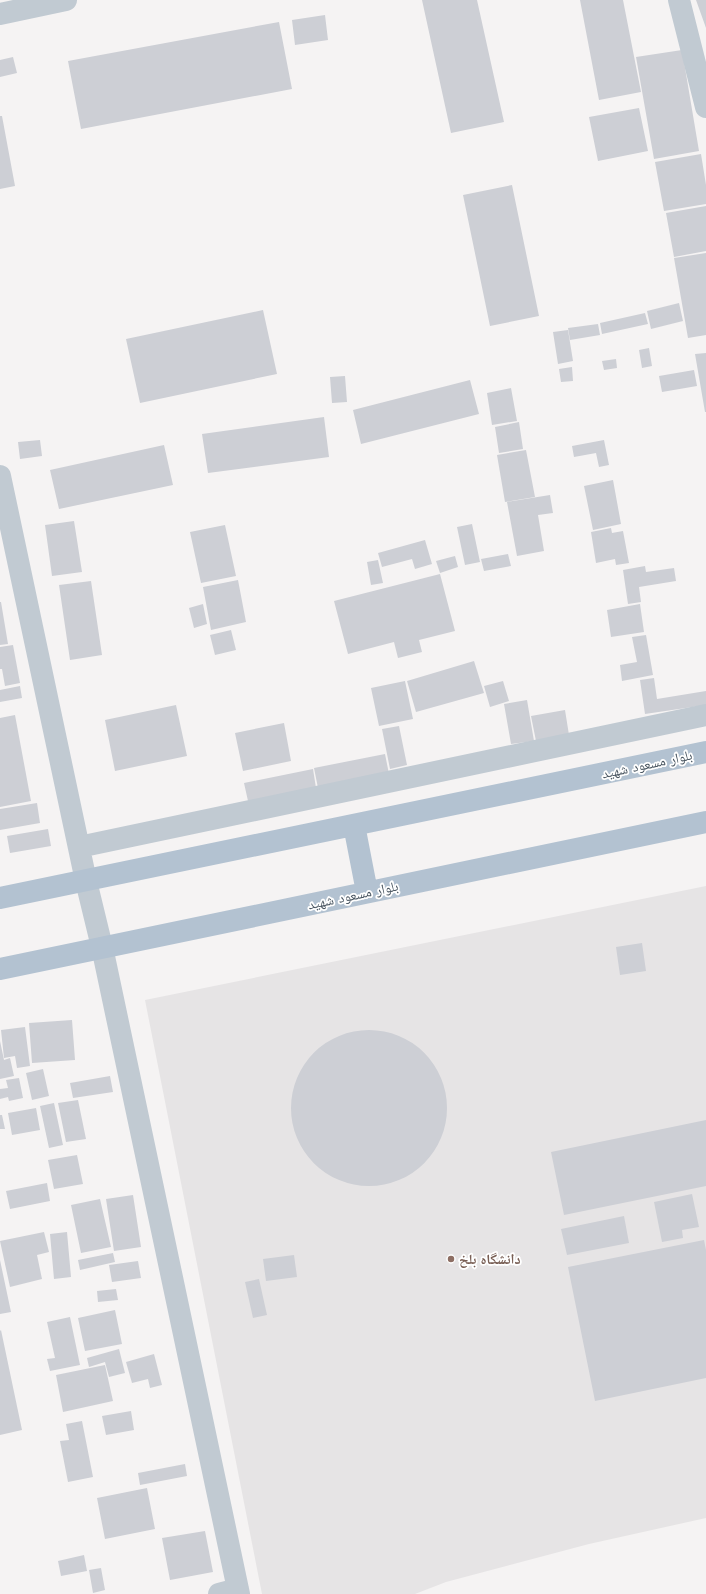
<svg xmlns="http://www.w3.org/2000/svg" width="706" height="1594" font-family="'Work Sans','Noto Naskh Arabic',sans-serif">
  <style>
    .education { fill: #e6e4e5 }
    .building { fill: #cdcfd5 }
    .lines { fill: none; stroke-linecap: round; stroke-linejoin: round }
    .minor { stroke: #c1cad2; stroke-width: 22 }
    .major { stroke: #b3c2d1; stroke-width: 22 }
    .education-dot { fill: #8d6e63; stroke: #fff; stroke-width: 1.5 }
    .labels { text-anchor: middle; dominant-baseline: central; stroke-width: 3.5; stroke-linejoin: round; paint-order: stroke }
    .street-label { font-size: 14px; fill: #4a5661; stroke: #fff }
    .education-label { font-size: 14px; font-weight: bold; fill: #785e54; stroke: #fff; text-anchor: start }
  </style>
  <rect width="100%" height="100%" fill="#f5f3f3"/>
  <path class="education" d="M 706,886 L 706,1518 L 589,1544 L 446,1582 L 415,1594 L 262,1594 L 145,1000 Z"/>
  <path class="building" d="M 422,0 L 477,0 L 504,122 L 451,133 Z
    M 580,0 L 623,0 L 641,92 L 599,100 Z
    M 696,0 L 706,0 L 706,28 Z
    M 325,15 L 328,40 L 295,45 L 292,20 Z
    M 279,22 L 292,89 L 81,129 L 68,61 Z
    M 682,50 L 699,151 L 654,159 L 636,57 Z
    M 13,57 L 17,73 L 0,77 L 0,60 Z
    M 639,108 L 648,151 L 598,161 L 589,117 Z
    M 0,116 L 2,116 L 15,186 L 0,189 Z
    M 701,154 L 706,185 L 706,204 L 664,211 L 655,162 Z
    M 512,185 L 539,316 L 490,326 L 463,195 Z
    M 706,206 L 706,251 L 674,257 L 666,213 Z
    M 706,253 L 706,335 L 688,338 L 674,258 Z
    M 679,303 L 683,321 L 651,329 L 647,311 Z
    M 263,310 L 277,374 L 140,403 L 126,339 Z
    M 645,313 L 648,324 L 602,334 L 600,323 Z
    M 598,324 L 600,335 L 570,340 L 568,328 Z
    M 568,330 L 573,361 L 558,364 L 553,332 Z
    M 649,348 L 652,366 L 642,368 L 639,350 Z
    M 706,353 L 706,412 L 705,412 L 695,354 Z
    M 616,359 L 617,368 L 604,370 L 602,361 Z
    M 572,367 L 573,381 L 561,382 L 559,369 Z
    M 694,370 L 697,386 L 662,392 L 659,376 Z
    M 345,376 L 347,402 L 332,403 L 330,377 Z
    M 470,380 L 479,414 L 361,444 L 353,410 Z
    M 511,388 L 517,421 L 492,425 L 487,393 Z
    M 324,417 L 329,457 L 208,473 L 202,434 Z
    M 519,422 L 523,449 L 499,453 L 495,427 Z
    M 40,440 L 42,456 L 20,459 L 18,442 Z
    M 604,440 L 609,465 L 599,467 L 596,453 L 574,457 L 572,446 Z
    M 164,445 L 173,485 L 59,509 L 50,470 Z
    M 526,450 L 535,497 L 505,502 L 497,455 Z
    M 613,480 L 621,524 L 593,530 L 584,486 Z
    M 550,495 L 553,513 L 538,515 L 544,551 L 517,556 L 507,502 Z
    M 74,521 L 82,572 L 52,576 L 45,525 Z
    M 472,524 L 480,562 L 465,565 L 457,527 Z
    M 225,525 L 236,576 L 201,583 L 190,532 Z
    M 611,528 L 612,533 L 623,531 L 629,563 L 616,565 L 615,559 L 596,563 L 591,532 Z
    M 425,540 L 432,564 L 415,569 L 412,559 L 382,567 L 378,553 Z
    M 508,554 L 511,566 L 484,571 L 481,559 Z
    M 455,556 L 458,567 L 440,573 L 436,561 Z
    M 378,560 L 383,583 L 371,585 L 367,562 Z
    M 645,566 L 646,572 L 674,568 L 676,581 L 639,587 L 641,602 L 628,604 L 623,570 Z
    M 440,574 L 455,631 L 419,640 L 422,652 L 398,658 L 394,642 L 348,654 L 334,601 Z
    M 238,580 L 246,622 L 211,630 L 203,587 Z
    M 91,581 L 102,655 L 70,660 L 59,585 Z
    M 0,602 L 1,602 L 8,644 L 0,645 Z
    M 203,604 L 207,624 L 194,628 L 189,608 Z
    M 640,604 L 644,632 L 611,637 L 607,610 Z
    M 231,630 L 236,650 L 215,655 L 210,635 Z
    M 646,635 L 653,675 L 622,681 L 620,665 L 637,662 L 632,637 Z
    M 13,645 L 20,683 L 5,686 L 2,669 L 0,669 L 0,647 Z
    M 474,661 L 484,693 L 416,712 L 407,681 Z
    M 654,678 L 657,699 L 706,691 L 706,705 L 645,714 L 640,680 Z
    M 405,681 L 413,719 L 379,726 L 371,688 Z
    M 503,681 L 509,701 L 490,707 L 484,686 Z
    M 20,686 L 22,698 L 0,702 L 0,690 Z
    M 527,700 L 534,741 L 511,744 L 504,704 Z
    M 176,705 L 187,756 L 115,771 L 105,720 Z
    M 565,710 L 569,735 L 536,741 L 531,716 Z
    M 15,715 L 31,801 L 0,807 L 0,718 Z
    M 284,723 L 291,761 L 243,771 L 235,733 Z
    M 399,726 L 407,765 L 390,769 L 382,729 Z
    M 385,754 L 389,774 L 318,788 L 314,768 Z
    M 313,769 L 316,788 L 248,801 L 244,783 Z
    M 37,803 L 40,823 L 0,830 L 0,809 Z
    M 48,829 L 51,846 L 10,853 L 7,836 Z
    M 642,943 L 646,971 L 620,975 L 616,947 Z
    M 72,1020 L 75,1060 L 32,1063 L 29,1023 Z
    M 25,1027 L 30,1066 L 17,1068 L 15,1056 L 4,1058 L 1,1030 Z
    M291 1108a78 78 0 1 1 156 0a78 78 0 1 1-156 0Z
    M 0,1041 L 4,1060 L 10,1058 L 14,1076 L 0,1079 Z
    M 43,1069 L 49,1096 L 32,1100 L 26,1073 Z
    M 110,1076 L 113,1092 L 73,1098 L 70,1083 Z
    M 19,1078 L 23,1098 L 9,1101 L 8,1097 L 0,1099 L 0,1089 L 8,1088 L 6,1080 Z
    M 78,1100 L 86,1139 L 66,1142 L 58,1103 Z
    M 54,1103 L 63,1145 L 49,1148 L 40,1106 Z
    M 36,1108 L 40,1130 L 12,1135 L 8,1113 Z
    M 0,1115 L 2,1115 L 5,1129 L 0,1129 Z
    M 706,1120 L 706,1186 L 564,1215 L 551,1152 Z
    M 77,1155 L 83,1184 L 54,1189 L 48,1160 Z
    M 47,1183 L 50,1201 L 10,1209 L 6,1191 Z
    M 692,1194 L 699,1227 L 682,1230 L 683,1238 L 662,1242 L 654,1202 Z
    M 133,1195 L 141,1247 L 114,1251 L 106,1199 Z
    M 100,1199 L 111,1247 L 81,1253 L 71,1205 Z
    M 624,1216 L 629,1243 L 567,1255 L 561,1229 Z
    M 44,1232 L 49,1252 L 37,1255 L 42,1279 L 10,1287 L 0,1241 Z
    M 67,1232 L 71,1277 L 54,1279 L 50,1234 Z
    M 704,1240 L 706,1250 L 706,1378 L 595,1401 L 568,1267 Z
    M 113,1253 L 115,1262 L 80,1270 L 78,1260 Z
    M 294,1255 L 297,1277 L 266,1281 L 263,1259 Z
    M 0,1260 L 11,1312 L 0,1314 Z
    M 138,1261 L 141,1278 L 112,1282 L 109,1265 Z
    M 259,1279 L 267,1315 L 253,1318 L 245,1282 Z
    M 116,1289 L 118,1300 L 98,1302 L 97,1291 Z
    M 115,1310 L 122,1344 L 85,1351 L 78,1318 Z
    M 70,1317 L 80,1365 L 50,1371 L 47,1359 L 55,1358 L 47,1322 Z
    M 1,1330 L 22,1430 L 0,1435 L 0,1331 Z
    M 119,1349 L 125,1373 L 109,1377 L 105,1362 L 89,1367 L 87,1358 Z
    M 154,1354 L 162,1385 L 150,1388 L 148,1379 L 132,1383 L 126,1362 Z
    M 105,1365 L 113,1401 L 63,1412 L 56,1375 Z
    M 131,1411 L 134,1430 L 106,1435 L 102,1416 Z
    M 82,1421 L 93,1477 L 68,1482 L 60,1441 L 69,1440 L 66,1424 Z
    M 185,1464 L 187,1476 L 140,1485 L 138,1473 Z
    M 147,1488 L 155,1529 L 105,1539 L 97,1498 Z
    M 205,1531 L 213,1572 L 170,1580 L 162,1538 Z
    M 84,1555 L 87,1571 L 61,1576 L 58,1561 Z
    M 101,1568 L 105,1590 L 93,1593 L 89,1570 Z"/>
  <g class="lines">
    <path class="minor" d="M 679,0 L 706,107
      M 0,14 L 66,0
      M 0,476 L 86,881 L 102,947 L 239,1594
      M 79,847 L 706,715
      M 219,1594 L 238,1589"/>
    <path class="major" d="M 354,825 L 367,892
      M 0,898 L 706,752
      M 0,969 L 706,822"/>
  </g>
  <circle class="education-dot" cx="451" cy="1259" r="4"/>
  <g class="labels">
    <g class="street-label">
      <text transform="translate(647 764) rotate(-12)">بلوار مسعود شهید</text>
      <text transform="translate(353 895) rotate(-12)">بلوار مسعود شهید</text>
    </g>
    <g class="education-label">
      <text x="459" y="1259">دانشگاه بلخ</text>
    </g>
  </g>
</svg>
